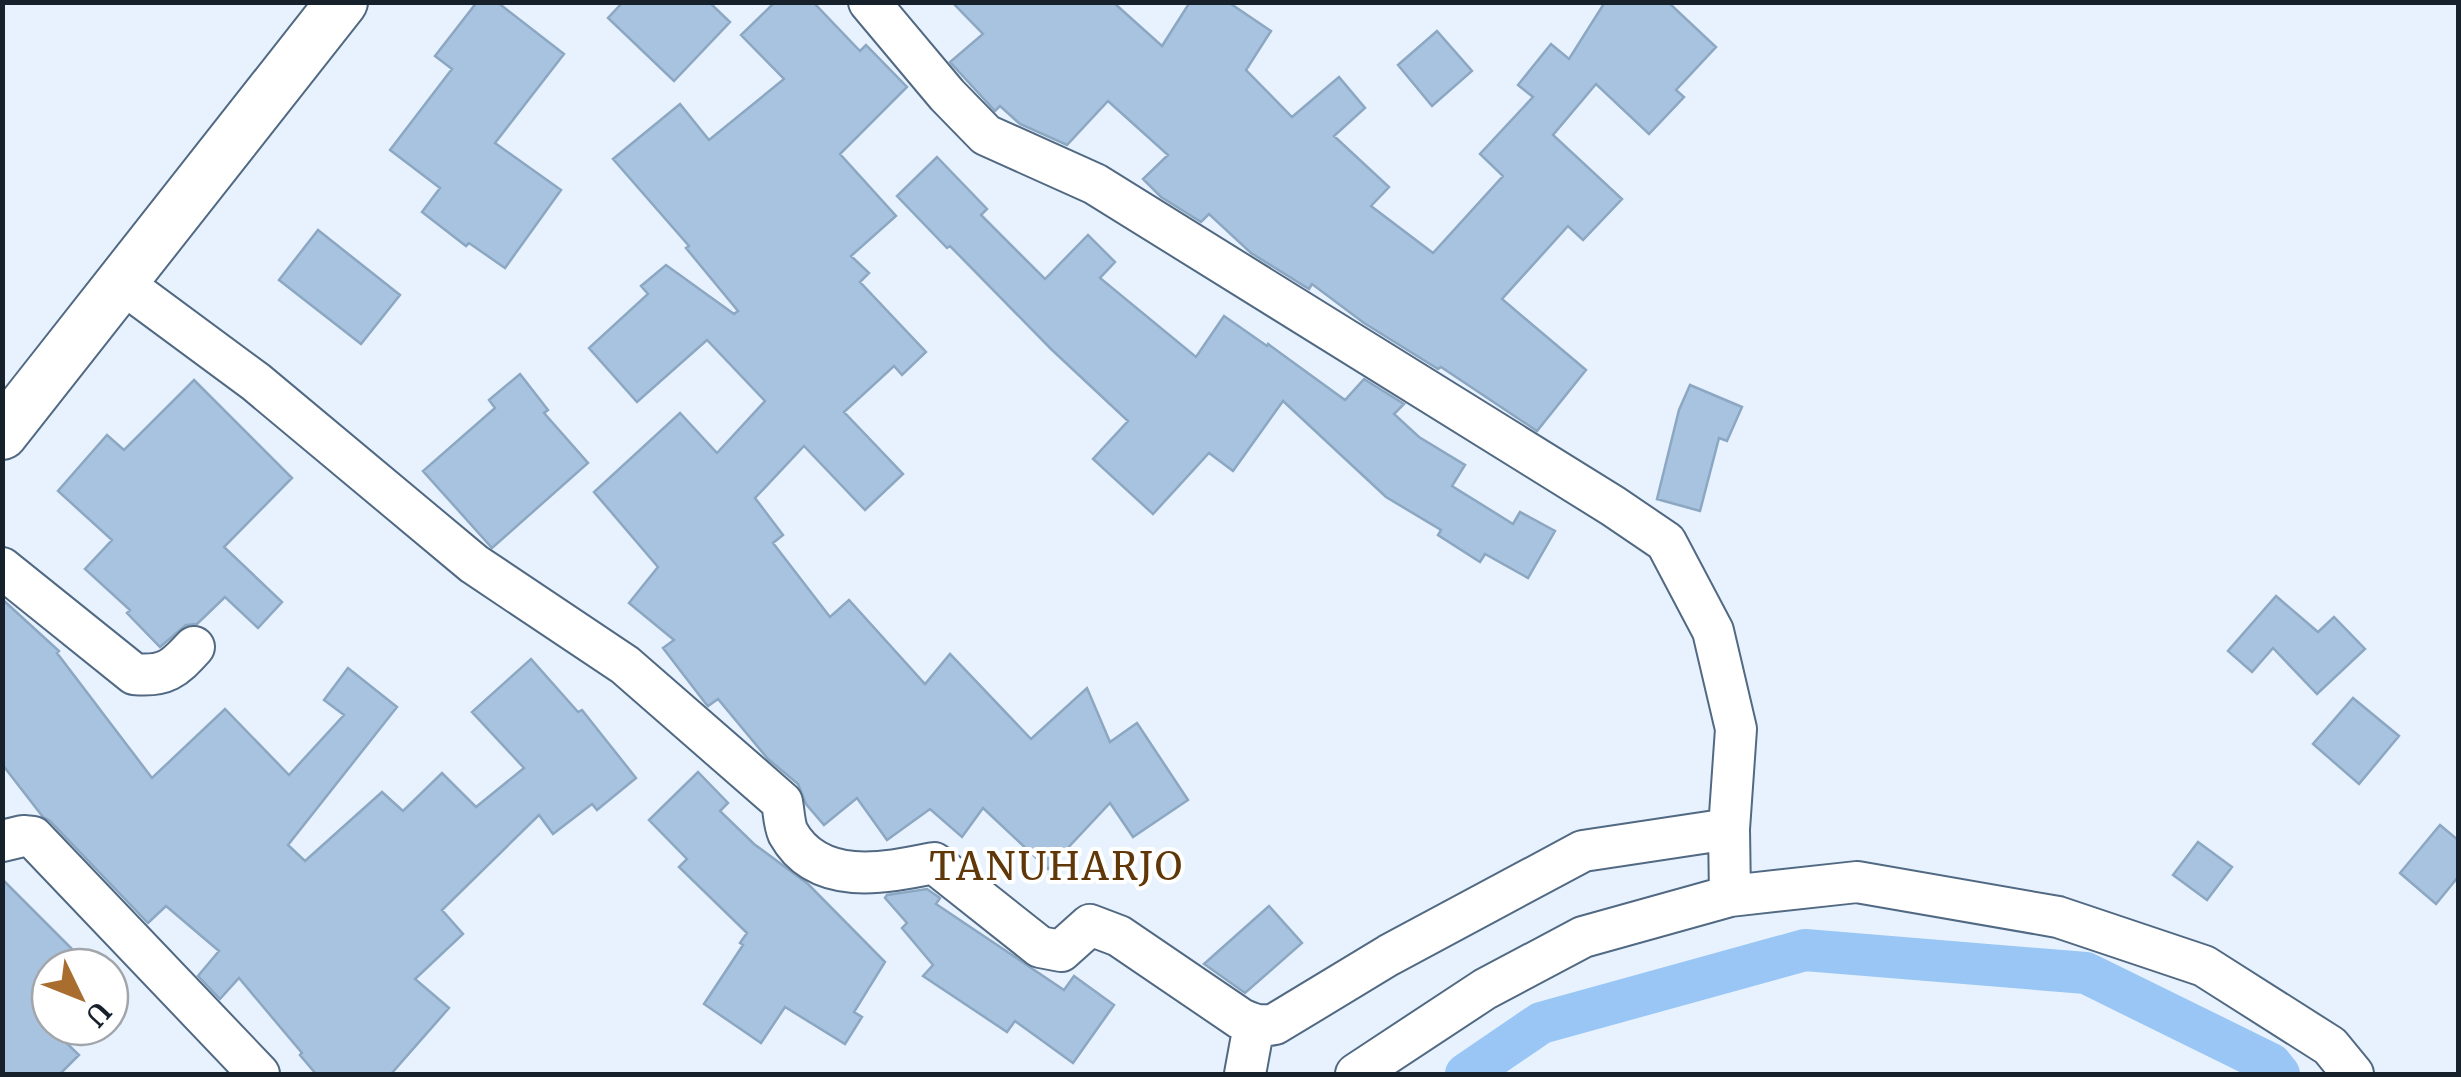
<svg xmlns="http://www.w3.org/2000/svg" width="2461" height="1077" font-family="Merriweather,serif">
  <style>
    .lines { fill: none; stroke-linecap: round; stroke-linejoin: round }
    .canal { stroke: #99c6f5; stroke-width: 42 }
    .building { fill: #a8c3df; stroke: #8ca7c2; stroke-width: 2.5 }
    .minor-casing { stroke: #516982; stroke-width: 44 }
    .tertiary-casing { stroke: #516982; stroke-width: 54 }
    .minor { stroke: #fff; stroke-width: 40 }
    .tertiary { stroke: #fff; stroke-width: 50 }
    .labels { text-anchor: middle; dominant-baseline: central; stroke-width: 8; stroke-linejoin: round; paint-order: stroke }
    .quarter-label { font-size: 38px; letter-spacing: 2.5px; fill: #5f3708; stroke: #fff }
  </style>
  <rect width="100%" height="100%" fill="#e7f2fe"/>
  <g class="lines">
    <path class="canal" d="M 1466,1074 L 1541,1023 L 1805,950 L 2086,973 L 2271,1064 L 2279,1074"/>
  </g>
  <path class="building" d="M 477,2 L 497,2 L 564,54 L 495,143 L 561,190 L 505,268 L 469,243 L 466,246 L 422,212 L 440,188 L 390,150 L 452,69 L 435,56 Z
    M 623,2 L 709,2 L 730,22 L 674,81 L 608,18 Z
    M 775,2 L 813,2 L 860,51 L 866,45 L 907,87 L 840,154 L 896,216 L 851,256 L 869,273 L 860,282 L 926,352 L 902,375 L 894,366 L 844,412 L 903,474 L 865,510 L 804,446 L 755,498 L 783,535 L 773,543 L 830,617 L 849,600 L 925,684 L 950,654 L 1031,739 L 1087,688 L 1110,742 L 1137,723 L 1188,800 L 1133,837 L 1110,803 L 1048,869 L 983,808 L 962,837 L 930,809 L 887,840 L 857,798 L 824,825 L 806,804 L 798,784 L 768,759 L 718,699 L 708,706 L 706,704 L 663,648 L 674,640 L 629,603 L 658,567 L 594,492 L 680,413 L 717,453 L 765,401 L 707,340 L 637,402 L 589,348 L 648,294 L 641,286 L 666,265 L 734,314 L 738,311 L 686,248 L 689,246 L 613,159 L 680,104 L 709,140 L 784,79 L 741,35 Z
    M 952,2 L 1113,2 L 1162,46 L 1190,2 L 1228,2 L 1271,31 L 1246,70 L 1292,117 L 1339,77 L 1365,108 L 1334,136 L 1389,187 L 1371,206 L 1433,253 L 1503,176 L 1480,154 L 1533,97 L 1518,85 L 1551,44 L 1569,59 L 1605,2 L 1668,2 L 1716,47 L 1676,90 L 1684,97 L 1649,134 L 1596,84 L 1553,135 L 1622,199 L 1583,240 L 1568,226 L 1502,299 L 1586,370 L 1537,431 L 1441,367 L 1438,369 L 1364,323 L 1312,284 L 1309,289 L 1251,253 L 1209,214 L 1201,222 L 1161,197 L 1143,179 L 1168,155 L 1108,101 L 1067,145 L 1020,124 L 1000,106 L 995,111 L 950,62 L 983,34 Z
    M 1437,31 L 1472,71 L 1432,106 L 1398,65 Z
    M 937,157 L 987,209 L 981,215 L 1045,279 L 1088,235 L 1115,262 L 1100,278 L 1196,357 L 1224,316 L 1267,346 L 1268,344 L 1345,400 L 1364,379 L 1404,404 L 1394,414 L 1419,437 L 1465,465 L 1452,486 L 1513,524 L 1520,512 L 1555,531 L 1528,578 L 1485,554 L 1480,562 L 1438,535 L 1441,530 L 1386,497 L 1283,401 L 1233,471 L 1209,453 L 1153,514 L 1093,459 L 1128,421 L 1051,349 L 950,246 L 947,248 L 897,196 Z
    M 318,230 L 400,295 L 361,344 L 279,280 Z
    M 520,374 L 548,410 L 544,413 L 588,463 L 492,548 L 423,471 L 495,408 L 489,400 Z
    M 194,380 L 292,478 L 224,547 L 282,602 L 258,628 L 225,597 L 197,624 L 186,625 L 160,647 L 127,613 L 130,610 L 85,569 L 112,540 L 58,491 L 107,435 L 124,450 Z
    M 1690,385 L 1742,407 L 1727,441 L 1719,438 L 1700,511 L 1657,499 L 1679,410 Z
    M 2276,596 L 2318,632 L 2334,617 L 2365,649 L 2317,694 L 2273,648 L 2252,672 L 2228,651 Z
    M 2,599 L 59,651 L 57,653 L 152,778 L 225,709 L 289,775 L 344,715 L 324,700 L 348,668 L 397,707 L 288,845 L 305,861 L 382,792 L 403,811 L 442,773 L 476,807 L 524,768 L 472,712 L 531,659 L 578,712 L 582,710 L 636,778 L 597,810 L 592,804 L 553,834 L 539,815 L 442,910 L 463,934 L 415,979 L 449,1008 L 391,1074 L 316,1074 L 300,1055 L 302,1053 L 239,978 L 220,999 L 198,976 L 219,951 L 166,906 L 148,923 L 50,821 L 43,817 L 2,764 Z
    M 2353,698 L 2399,736 L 2359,784 L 2313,744 Z
    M 698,772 L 728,803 L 720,811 L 754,844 L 808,884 L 885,962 L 854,1012 L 862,1017 L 845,1044 L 785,1007 L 761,1043 L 704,1004 L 743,945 L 740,943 L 747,933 L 679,867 L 687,859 L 649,820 Z
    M 2440,825 L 2458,840 L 2458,877 L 2436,904 L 2400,873 Z
    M 2198,842 L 2232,867 L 2207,900 L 2173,875 Z
    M 2,879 L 90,967 L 50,967 L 50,1027 L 79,1055 L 60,1074 L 2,1074 Z
    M 927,889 L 940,898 L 936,904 L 1064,990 L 1074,976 L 1114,1005 L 1073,1063 L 1015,1021 L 1007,1032 L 923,976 L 933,965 L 902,928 L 907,923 L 885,898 L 887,895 Z
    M 1269,906 L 1302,943 L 1245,993 L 1204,964 Z"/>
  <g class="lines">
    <g class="minor-casing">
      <path id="minor" d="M 869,2 L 947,95 L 986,135 L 1095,184 L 1613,506 L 1666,542 L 1713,631 L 1736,729 L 1729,829 L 1730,896
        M 122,283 L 256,382 L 474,564 L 625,665 L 782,802 C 784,812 784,824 788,833 C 818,887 885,873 934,863 L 1040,947 L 1061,951 L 1090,925 L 1119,936 L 1241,1019 C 1254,1025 1261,1027 1275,1024 L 1389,955 L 1583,851 L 1729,829
        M 2,568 L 134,674 C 165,677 174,669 194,647
        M 2,841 L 23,836 L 33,837 L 259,1074
        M 1245,1074 L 1254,1025
        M 1356,1074 L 1485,989 L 1583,937 L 1730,896 L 1857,882 L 2058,917 L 2204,966 L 2330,1046 L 2353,1074"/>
    </g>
    <g class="tertiary-casing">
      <path id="tertiary" d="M 2,434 L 342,2"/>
    </g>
    <use href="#minor" class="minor"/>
    <use href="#tertiary" class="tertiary"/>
  </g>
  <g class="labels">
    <g class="quarter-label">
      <text x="1057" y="866">TANUHARJO</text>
    </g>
  </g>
  <rect width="2461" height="1077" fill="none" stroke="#17212c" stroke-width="10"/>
  <g transform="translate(80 997) rotate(133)"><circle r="48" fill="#ffffff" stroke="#a2a6ab" stroke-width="2.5"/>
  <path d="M0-8L18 38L0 25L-18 38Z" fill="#a96e2f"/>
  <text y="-15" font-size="28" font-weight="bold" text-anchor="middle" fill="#17212c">U</text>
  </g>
</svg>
